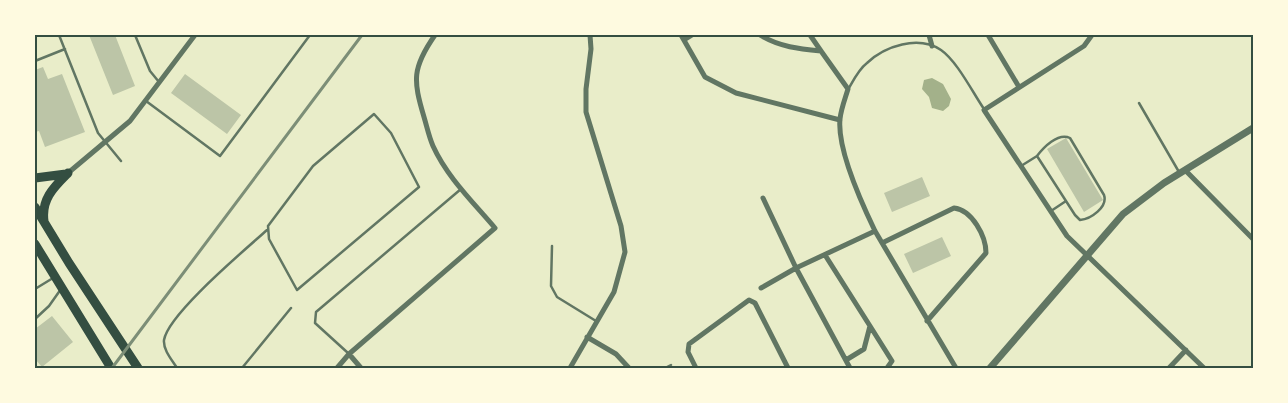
<svg xmlns="http://www.w3.org/2000/svg" width="1288" height="403" font-family="'Source Sans 3',sans-serif">
  <style>
    .water { fill: #a3b18a }
    .building { fill: #bcc5a7 }
    .lines { fill: none; stroke-linecap: round; stroke-linejoin: round }
    .service { stroke: #617663; stroke-width: 2.5 }
    .minor { stroke: #617663; stroke-width: 5 }
    .tertiary { stroke: #617663; stroke-width: 7 }
    .trunk { stroke: #344e41; stroke-width: 9 }
    .rail { stroke: #7c8e77; stroke-width: 3 }
    .neatline { fill: none; stroke: #344e41; stroke-width: 2 }
  </style>
  <rect width="100%" height="100%" fill="#e9edc9"/>
  <path class="water" d="M 932,78 L 943,84 L 951,99 L 949,106 L 943,111 L 932,108 L 929,97 L 922,89 L 924,80 Z"/>
  <path class="building" d="M 89,35 L 115,35 L 135,86 L 113,95 Z
    M 43,67 L 48,79 L 62,74 L 85,132 L 45,147 L 39,131 L 35,132 L 35,70 Z
    M 185,74 L 241,115 L 227,134 L 171,93 Z
    M 1066,138 L 1103,200 L 1084,212 L 1047,149 Z
    M 922,177 L 930,196 L 892,212 L 884,193 Z
    M 942,237 L 951,256 L 913,273 L 904,254 Z
    M 52,316 L 73,342 L 42,367 L 35,359 L 35,329 Z"/>
  <g class="lines">
    <path class="service" d="M 59,35 L 98,133 L 121,161
      M 135,35 L 150,71 L 159,82
      M 35,61 L 65,49
      M 849,88 C 854,79 859,69 867,63 C 885,46 918,35 941,50 C 957,61 973,93 984,109
      M 146,101 L 220,156 L 310,35
      M 1139,103 L 1179,172
      M 374,114 L 391,133 L 419,187 L 297,290 L 269,239 L 268,226 L 313,166 Z
      M 1021,166 L 1037,156 L 1075,215 L 1080,220 C 1091,219 1108,207 1104,195 L 1070,138 C 1058,132 1043,148 1037,156
      M 1051,211 L 1066,201
      M 552,246 L 551,286 L 557,297 L 596,321
      M 35,289 L 53,278
      M 35,319 L 49,306 L 61,289
      M 348,353 L 315,323 L 316,312 L 461,189
      M 177,368 C 172,360 163,350 164,340 C 168,314 246,249 267,230
      M 242,368 L 291,308
      M 665,368 L 671,365"/>
    <path class="minor" d="M 681,35 L 705,77 L 736,93 L 840,120
      M 760,35 C 779,47 800,49 821,51 L 848,89 C 845,99 841,109 840,119 C 837,149 862,204 875,231 L 956,368
      M 810,35 L 821,51
      M 929,35 L 932,46
      M 988,35 L 1019,87
      M 1092,35 L 1084,46 L 984,110 L 1067,236 L 1204,368
      M 684,40 L 692,35
      M 1185,170 L 1253,239
      M 68,173 L 130,121 L 195,35
      M 763,198 L 796,268 L 850,368
      M 882,243 L 954,208 C 972,210 986,236 986,253 L 927,321
      M 825,255 L 870,326 L 864,349 L 846,360
      M 761,288 L 796,268 L 875,231
      M 870,326 L 892,361 L 887,368
      M 587,337 L 616,354 L 629,368
      M 349,354 L 361,368
      M 337,368 L 349,354 L 495,228 C 473,202 447,177 433,146 C 429,137 427,127 424,117 C 413,80 412,68 435,35
      M 570,368 L 614,292 L 625,252 L 621,226 L 586,112 L 586,89 L 591,49 L 590,35
      M 696,368 L 688,352 L 689,344 L 749,300 L 755,303 L 788,368
      M 1169,368 L 1186,350"/>
    <path class="tertiary" d="M 990,368 L 1123,214 L 1164,183 L 1253,128"/>
    <path class="trunk" d="M 35,178 L 66,174
      M 35,207 L 69,263 L 138,368
      M 44,221 C 41,199 54,187 68,173
      M 35,244 L 111,368"/>
    <path class="rail" d="M 112,368 L 362,35"/>
  </g>
  <rect width="1288" height="403" fill="none" stroke="#fefae0" stroke-width="72"/>
  <rect x="36" y="36" width="1216" height="331" class="neatline"/>
</svg>
